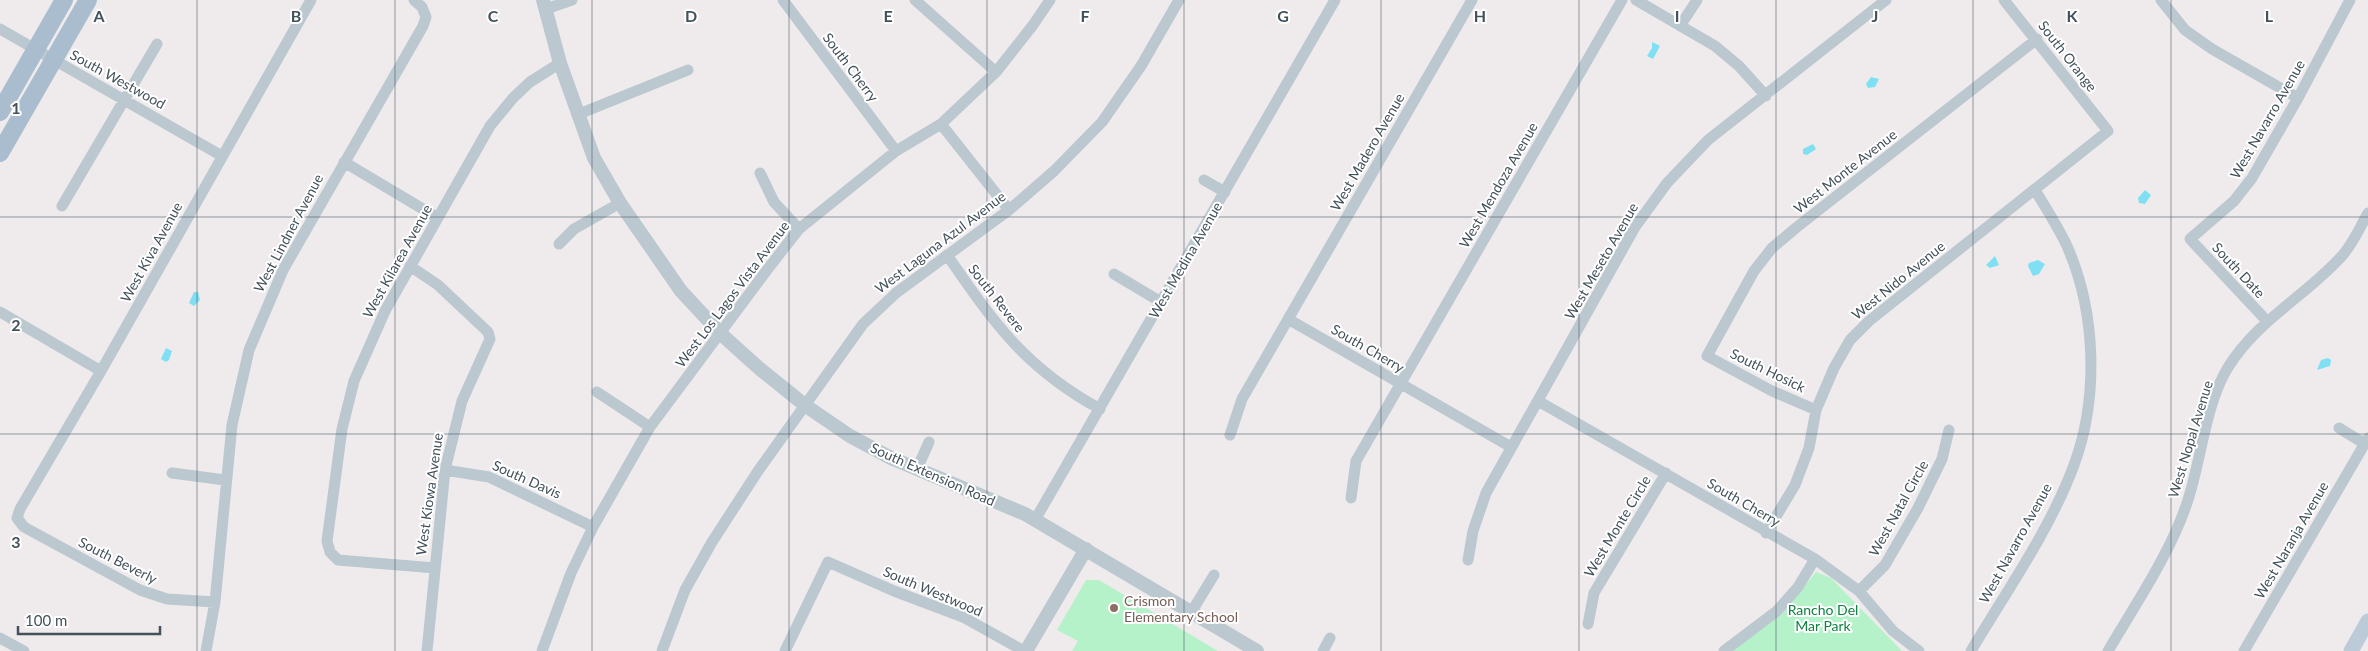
<svg xmlns="http://www.w3.org/2000/svg" width="2368" height="651" font-family="Lato,sans-serif">
  <style>
    .green { fill: #b5f2c9 }
    .water { fill: #7ee0f2 }
    .lines { fill: none; stroke-linecap: round; stroke-linejoin: round }
    .minor { stroke: #bbc8d0; stroke-width: 11 }
    .tertiary { stroke: #bbc8d0; stroke-width: 14 }
    .secondary { stroke: #bccbd7; stroke-width: 15 }
    .primary { stroke: #a9bdce; stroke-width: 18 }
    .grid { fill: none; stroke: #43515b; stroke-width: 1; stroke-opacity: 0.55 }
    .education-dot { fill: #8d6e63; stroke: #fff; stroke-width: 2 }
    .labels { text-anchor: middle; dominant-baseline: central; stroke-width: 4; stroke-linejoin: round; paint-order: stroke }
    .street-label { font-size: 14px; fill: #43515b; stroke: #fff }
    .education-label { font-size: 14px; fill: #785e54; stroke: #fff; text-anchor: start }
    .park-label { font-size: 14px; fill: #0f8142; stroke: #fff }
    .grid-label { font-size: 16px; text-anchor: middle; font-weight: bold; fill: #43515b; stroke: #fff; stroke-width: 4; stroke-linejoin: round; paint-order: stroke }
  </style>
  <rect width="100%" height="100%" fill="#efebec"/>
  <path class="green" d="M 1816,572 L 1831,578 L 1902,651 L 1732,651 L 1781,615 Z
    M 1086,580 L 1099,580 L 1218,651 L 1072,651 L 1078,641 L 1057,630 Z"/>
  <path class="water" d="M 1652,42 L 1660,46 L 1653,59 L 1647,56 L 1652,48 Z
    M 1871,77 L 1879,79 L 1875,87 L 1868,88 L 1866,84 Z
    M 1813,144 L 1816,149 L 1807,155 L 1803,154 L 1803,149 Z
    M 2145,190 L 2151,195 L 2145,204 L 2139,203 L 2138,198 Z
    M 1995,256 L 1999,265 L 1990,268 L 1986,265 Z
    M 2038,260 L 2045,264 L 2039,274 L 2033,276 L 2028,266 L 2029,263 Z
    M 194,292 L 198,292 L 200,300 L 194,306 L 189,303 Z
    M 166,348 L 172,351 L 169,360 L 166,362 L 161,359 Z
    M 2328,358 L 2331,360 L 2330,366 L 2317,370 L 2321,360 Z"/>
  <g class="lines">
    <path class="minor" d="M 783,0 L 896,151
      M 915,0 L 996,72
      M 1636,0 L 1715,46 L 1739,66 L 1766,96
      M 2161,0 L 2185,30 L 2212,49 L 2298,98
      M 546,9 L 572,0
      M 1680,26 L 1697,0
      M 0,29 L 222,156
      M 579,114 L 688,70
      M 941,124 L 1009,210
      M 344,162 L 438,218
      M 760,173 L 774,202 L 799,229
      M 1204,180 L 1225,192
      M 62,206 L 157,44
      M 559,244 L 574,229 L 620,203
      M 947,255 C 994,323 1025,368 1100,409
      M 410,266 L 438,285 L 488,332 L 490,339 L 462,401 L 445,470 L 427,651
      M 1114,274 L 1161,302
      M 0,312 L 101,371
      M 1288,319 L 1511,447
      M 2266,320 L 2190,239 L 2234,201 L 2252,178 L 2298,98 L 2350,0
      M 597,392 L 650,427
      M 1538,401 L 1815,559 L 1859,591 L 1893,631 L 1919,651
      M 1816,410 L 1772,391 L 1707,356 L 1754,271 L 1772,248 L 1797,227 L 2037,39
      M 2339,428 L 2365,444
      M 1230,435 L 1242,399 L 1472,0
      M 917,469 L 929,442
      M 445,470 L 489,477 L 593,527
      M 172,473 L 225,480
      M 1351,498 L 1356,461 L 1622,0
      M 1035,520 L 1335,0
      M 1766,533 L 1795,485 L 1809,448 L 1816,410 L 1834,368 L 1850,340 L 1869,321 L 2108,131 L 2004,0
      M 1468,560 L 1473,531 L 1486,493 L 1635,227 L 1667,183 L 1708,140 L 1886,0
      M 435,568 L 338,560 L 330,552 L 327,541 L 342,429 L 354,381 L 385,311 L 490,126 L 513,98 L 530,82 L 560,63
      M 1859,591 L 1885,565 L 1918,508 L 1942,459 L 1949,430
      M 215,602 L 167,599 L 140,590 L 24,527 L 17,518 L 20,509 L 101,371 L 311,0
      M 1192,611 L 1214,575
      M 1588,624 L 1594,593 L 1666,473
      M 0,638 L 24,651
      M 206,651 L 215,602 L 232,425 L 249,350 L 283,270 L 423,26 L 426,17 L 422,7 L 414,0
      M 542,651 L 571,573 L 593,527 L 650,427 L 770,266 L 799,229 L 896,151 L 941,124 L 996,72 L 1033,25 L 1050,0
      M 662,651 L 685,590 L 712,542 L 758,471 L 863,324 L 896,293 L 1009,210 L 1054,171 L 1102,122 L 1141,66 L 1179,0
      M 785,651 L 828,562 L 894,591 L 963,617 L 1024,651
      M 1323,651 L 1330,638
      M 1724,651 L 1777,611 L 1798,587 L 1815,559
      M 1971,651 C 2006,592 2050,530 2074,465 C 2099,397 2096,312 2067,246 C 2058,227 2046,208 2035,190
      M 2108,651 C 2135,605 2170,554 2187,503 C 2201,462 2205,406 2227,369 C 2256,321 2303,298 2340,258 C 2352,246 2360,227 2368,213
      M 2244,651 L 2368,438"/>
    <path class="tertiary" d="M 543,0 L 560,63 L 594,158 L 620,203 L 681,291 L 721,334 L 760,369 L 806,406 L 850,436 L 891,458 L 1025,514 L 1257,651
      M 1026,651 L 1086,549"/>
    <path class="secondary" d="M 2351,651 L 2368,621"/>
    <path class="primary" d="M 0,112 L 64,0
      M 0,153 L 88,0"/>
  </g>
  <path class="grid" d="M 197,0 L 197,651M 395,0 L 395,651M 592,0 L 592,651M 789,0 L 789,651M 987,0 L 987,651M 1184,0 L 1184,651M 1381,0 L 1381,651M 1579,0 L 1579,651M 1776,0 L 1776,651M 1973,0 L 1973,651M 2171,0 L 2171,651M 0,217 L 2368,217M 0,434 L 2368,434"/>
  <circle class="education-dot" cx="1114" cy="608" r="5"/>
  <g class="labels">
    <g class="street-label">
      <text transform="translate(2068 56) rotate(52)">South Orange</text>
      <text transform="translate(851 67) rotate(53)">South Cherry</text>
      <text transform="translate(118 79) rotate(29)">South Westwood</text>
      <text transform="translate(2267 119) rotate(-60)">West Navarro Avenue</text>
      <text transform="translate(1367 152) rotate(-60)">West Madero Avenue</text>
      <text transform="translate(1845 171) rotate(-38)">West Monte Avenue</text>
      <text transform="translate(1498 185) rotate(-60)">West Mendoza Avenue</text>
      <text transform="translate(288 233) rotate(-62)">West Lindner Avenue</text>
      <text transform="translate(940 242) rotate(-37)">West Laguna Azul Avenue</text>
      <text transform="translate(151 252) rotate(-61)">West Kiva Avenue</text>
      <text transform="translate(1185 260) rotate(-60)">West Medina Avenue</text>
      <text transform="translate(397 261) rotate(-61)">West Kilarea Avenue</text>
      <text transform="translate(1601 261) rotate(-60)">West Meseto Avenue</text>
      <text transform="translate(2239 270) rotate(47)">South Date</text>
      <text transform="translate(1898 280) rotate(-39)">West Nido Avenue</text>
      <text transform="translate(732 294) rotate(-53)">West Los Lagos Vista Avenue</text>
      <text transform="translate(997 298) rotate(52)">South Revere</text>
      <text transform="translate(1368 348) rotate(30)">South Cherry</text>
      <text transform="translate(1768 370) rotate(26)">South Hosick</text>
      <text transform="translate(2190 439) rotate(-73)">West Nopal Avenue</text>
      <text transform="translate(933 474) rotate(24)">South Extension Road</text>
      <text transform="translate(527 479) rotate(24)">South Davis</text>
      <text transform="translate(429 494) rotate(-82)">West Kiowa Avenue</text>
      <text transform="translate(1744 502) rotate(30)">South Cherry</text>
      <text transform="translate(1898 508) rotate(-61)">West Natal Circle</text>
      <text transform="translate(1617 526) rotate(-59)">West Monte Circle</text>
      <text transform="translate(2291 540) rotate(-60)">West Naranja Avenue</text>
      <text transform="translate(2015 543) rotate(-61)">West Navarro Avenue</text>
      <text transform="translate(118 560) rotate(27)">South Beverly</text>
      <text transform="translate(933 591) rotate(23)">South Westwood</text>
    </g>
    <g class="education-label">
      <text x="1124" y="600">Crismon<tspan x="1124" dy="16">Elementary School</tspan></text>
    </g>
    <g class="park-label">
      <text x="1823" y="609">Rancho Del<tspan x="1823" dy="16">Mar Park</tspan></text>
    </g>
  </g>
  <g class="grid-label">
    <text x="99" y="22">A</text>
    <text x="296" y="22">B</text>
    <text x="493" y="22">C</text>
    <text x="691" y="22">D</text>
    <text x="888" y="22">E</text>
    <text x="1085" y="22">F</text>
    <text x="1283" y="22">G</text>
    <text x="1480" y="22">H</text>
    <text x="1677" y="22">I</text>
    <text x="1875" y="22">J</text>
    <text x="2072" y="22">K</text>
    <text x="2269" y="22">L</text>
    <text x="16" y="114">1</text>
    <text x="16" y="331">2</text>
    <text x="16" y="548">3</text>
  </g>
  <path d="M18 626v8h142v-8" fill="none" stroke="#43515b" stroke-width="2.5"/>
  <text x="25" y="626" font-size="15" fill="#43515b" stroke="#ffffff" stroke-width="4" paint-order="stroke">100 m</text>
</svg>
